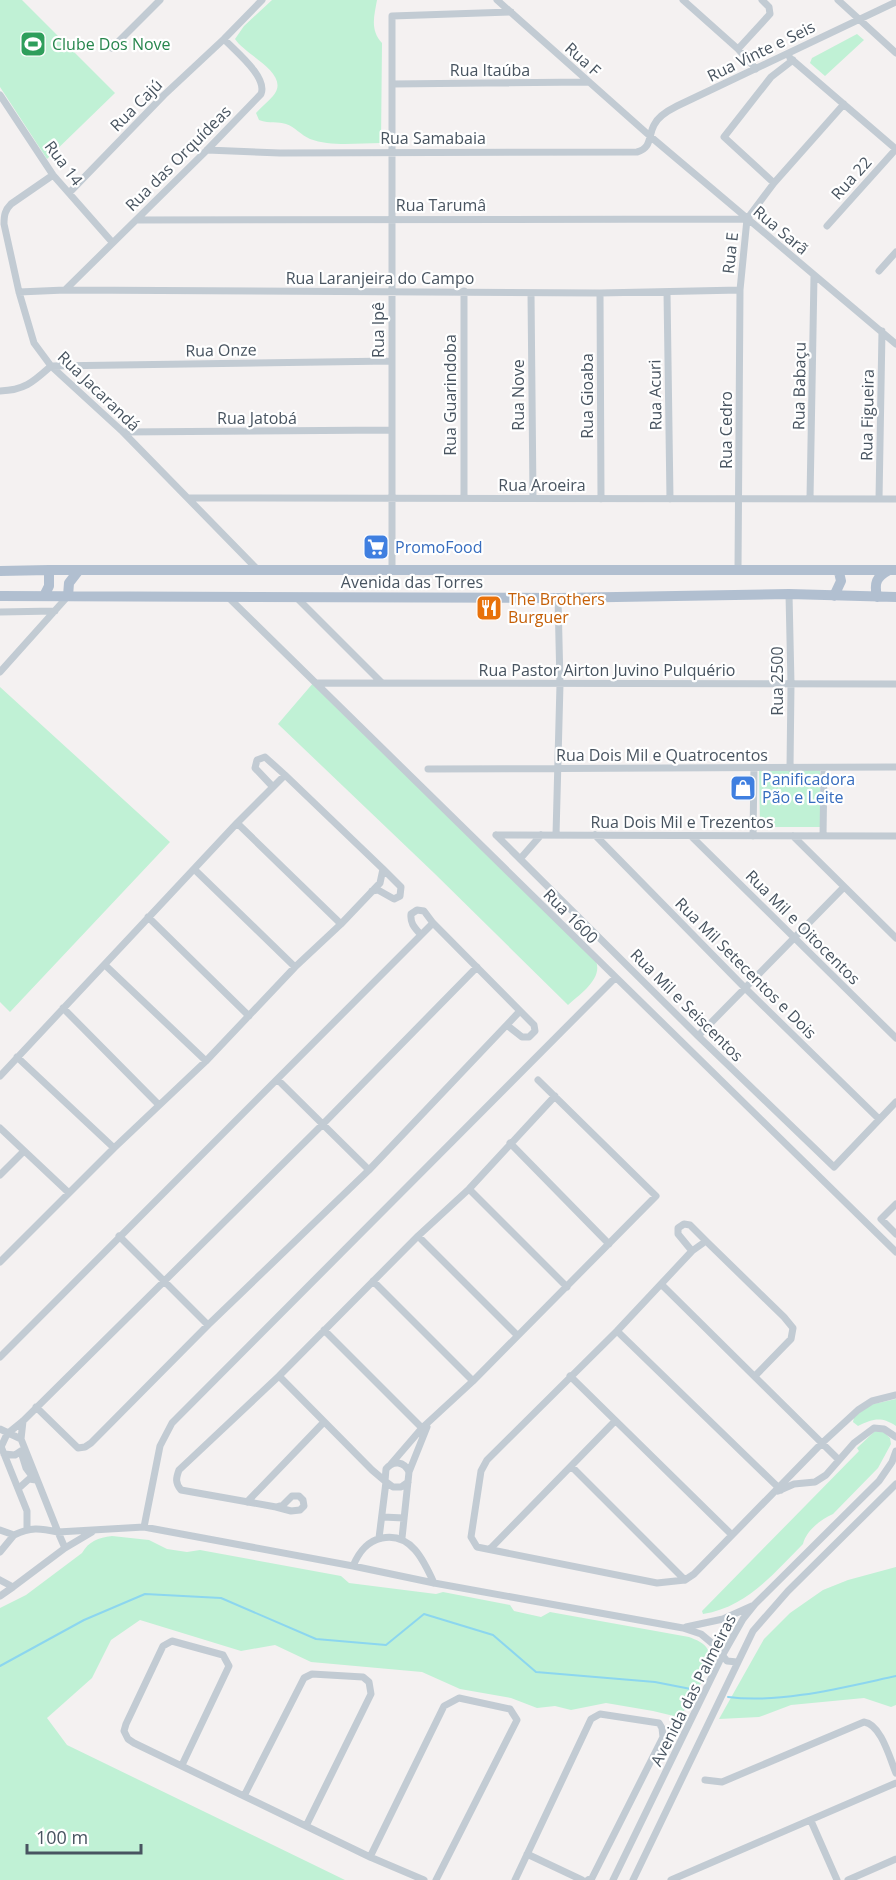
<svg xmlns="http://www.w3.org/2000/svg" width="896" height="1880" font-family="'Open Sans',sans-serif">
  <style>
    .green { fill: #c0f1d5 }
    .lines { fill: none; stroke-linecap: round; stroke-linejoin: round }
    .stream { stroke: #8cd6ef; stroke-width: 2 }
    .minor { stroke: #c2cbd3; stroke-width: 7 }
    .primary { stroke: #b1bfd0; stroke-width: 10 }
    .labels { text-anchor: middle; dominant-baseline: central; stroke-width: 4.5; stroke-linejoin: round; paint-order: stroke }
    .leisure-label { font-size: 16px; fill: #27864d; stroke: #fff; text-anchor: start }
    .street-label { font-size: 16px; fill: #485460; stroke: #fff }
    .shop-label { font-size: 16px; fill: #366cbe; stroke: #fff; text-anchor: start }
    .food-label { font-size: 16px; fill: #c56008; stroke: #fff; text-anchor: start }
  </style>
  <rect width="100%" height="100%" fill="#f4f1f1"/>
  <path class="green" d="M 0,0 L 22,0 L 115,93 L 47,159 L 0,87 Z
    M 272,0 L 377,0 C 374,17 370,30 382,43 L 381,143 C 359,143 331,147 310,139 C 301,135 295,127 286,124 C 278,121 270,124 259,120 L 256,113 C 261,107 268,102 273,96 C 292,74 246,56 235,39 L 244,26 Z
    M 857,34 L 864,40 L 825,76 L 810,63 L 812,58 Z
    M 314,682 L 596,961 C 603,979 580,994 568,1005 L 434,873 L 278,724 Z
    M 0,687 L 170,842 L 10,1012 L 0,1002 Z
    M 759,768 L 820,768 L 820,827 L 760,827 Z
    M 896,1399 L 896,1426 C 881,1416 873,1419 858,1426 L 853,1422 L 854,1417 L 869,1405 Z
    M 875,1431 L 884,1432 L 890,1438 L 891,1444 L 878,1468 L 833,1514 C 821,1519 806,1531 803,1544 C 773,1574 747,1607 703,1614 L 702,1611 L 859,1451 L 857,1448 Z
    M 112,1536 L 149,1540 L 167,1549 L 187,1552 L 200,1550 L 341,1576 L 349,1583 L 436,1594 L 443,1592 L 510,1605 L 514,1611 L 541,1617 L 550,1612 L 689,1637 C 696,1640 704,1642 708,1650 C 714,1665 690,1708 678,1717 L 653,1711 L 606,1703 L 571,1710 L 555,1706 L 537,1708 L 511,1698 L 460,1689 L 422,1672 L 311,1662 L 275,1645 L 241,1651 L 140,1620 L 111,1640 L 92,1678 L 47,1718 L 67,1745 L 345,1880 L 0,1880 L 0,1608 L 26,1595 L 82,1553 C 89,1541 98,1538 112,1536 Z
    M 896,1567 L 896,1705 L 891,1707 L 864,1698 L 791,1705 L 759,1717 L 719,1719 L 764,1639 L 790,1613 L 823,1590 L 848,1580 Z"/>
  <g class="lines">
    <path class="stream" d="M 0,1666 L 84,1620 L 145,1594 L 221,1598 L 316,1639 L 386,1645 L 424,1614 L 493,1635 L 536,1672 L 655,1682 L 701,1691
      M 728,1697 C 780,1704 845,1687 896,1676"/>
    <path class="minor" d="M 497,0 L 651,137 L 896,344
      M 683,0 L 738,49 L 756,69
      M 838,0 L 896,53
      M 112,48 L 160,0
      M 738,49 L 770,14 L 769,7 L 762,0
      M 790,58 L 896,149
      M 392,84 L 588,82
      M 0,95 L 53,175 L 112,242
      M 207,150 L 280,153 L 637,152 C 652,148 648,136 654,125 C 658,116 669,110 677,106 L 896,2
      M 53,175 L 11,204 C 5,210 4,215 4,224 L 19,292 L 34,343 L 51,366 L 123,432 L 259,571
      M 774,183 L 724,137 L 771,77 L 793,60
      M 69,193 L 164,95 L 224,39 L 262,0
      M 747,219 L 774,183 L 844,104
      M 136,220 L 747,219
      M 827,226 L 896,149
      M 879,271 L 896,252
      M 65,290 L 207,150 L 261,94 C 268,77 235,51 224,39
      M 19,292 L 65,290 L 600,293 L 740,290
      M 667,292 L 670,499
      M 531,293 L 533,497
      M 600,293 L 601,499
      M 0,391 C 25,390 33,382 51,366 L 391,361
      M 123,432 L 391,430
      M 188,498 L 896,499
      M 464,498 L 464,291
      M 810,498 L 814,276
      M 879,499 L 882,331
      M 738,570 L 740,290 L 747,219
      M 392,571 L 392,16 L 511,12
      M 789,594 L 791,684 L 790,768
      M 296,597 L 382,683
      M 229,598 L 896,1252
      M 0,612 L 55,611
      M 0,672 L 68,596
      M 318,683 L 896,684
      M 428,769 L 896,767
      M 273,787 L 255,768 L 257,760 L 265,757 L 285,775
      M 237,823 L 341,924
      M 496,835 L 698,1036 L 834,1167 L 896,1102
      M 496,835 L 896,836
      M 556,835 L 560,684 L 558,598
      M 595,835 L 745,988 L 879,1119
      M 691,836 L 896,1038
      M 753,836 L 754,768
      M 793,836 L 896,938
      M 823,836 L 824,768
      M 520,859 L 541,835
      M 194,869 L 295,967
      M 148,917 L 249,1016
      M 421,935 C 415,928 410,924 411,914 L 417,910 L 424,911 L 433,923 L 534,1025 L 535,1031 L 529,1037 L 522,1037 L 508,1026
      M 105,965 L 206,1061
      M 63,1008 L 159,1105
      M 698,1036 L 844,887
      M 17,1057 L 114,1148
      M 0,1076 L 237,823 L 285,775 L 383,869
      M 278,1080 L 369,1170
      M 0,1128 L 69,1193
      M 510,1143 L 609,1244
      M 0,1175 L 24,1151
      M 469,1189 L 567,1287
      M 896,1204 L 881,1219 L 896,1234
      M 119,1236 L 208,1325
      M 418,1236 L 517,1335
      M 692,1251 L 678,1234 L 678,1228 L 684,1224 L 690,1225 L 706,1241
      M 0,1262 L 114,1148 L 206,1061 L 295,967 L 341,924 L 380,883 L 383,869 L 401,887 L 400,896 L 394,899 L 378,890 L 372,891
      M 373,1281 L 473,1381
      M 661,1284 L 839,1460
      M 324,1330 L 425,1431
      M 617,1331 L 781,1490
      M 0,1357 L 433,923
      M 279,1376 L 372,1470 L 385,1481
      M 570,1376 L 732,1535
      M 755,1376 L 791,1339 L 793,1328 L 784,1317 L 706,1241 L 692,1251 L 617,1331 L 487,1460 L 481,1471 L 471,1537 L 477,1547 L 657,1583 L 685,1580 L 694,1574 L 821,1444 L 858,1410 L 872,1401 L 896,1395
      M 36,1407 L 78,1448 L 85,1447 L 91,1443 L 208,1325 L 369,1170 L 520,1011
      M 23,1421 L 21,1439 L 58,1532 L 144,1527 L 353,1566 L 434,1583 L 683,1628 L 701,1634 L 713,1644 L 727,1661 L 737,1662
      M 0,1429 L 21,1439
      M 0,1444 L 27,1511 L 27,1529
      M 1,1447 L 7,1434 L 23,1421 L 323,1124 L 477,967
      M 21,1452 L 26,1468 L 34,1479
      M 4,1454 L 15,1455 L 24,1449
      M 391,1464 L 422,1428 L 473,1381 L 656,1196 L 538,1080
      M 572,1467 L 685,1580
      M 409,1472 L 427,1427
      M 19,1488 L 29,1479 L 36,1480
      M 778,1491 L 794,1484 L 815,1482 L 826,1475 L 854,1443 L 874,1428 L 884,1429 L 896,1437
      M 292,1496 L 299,1496 L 303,1500 L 304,1506 L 300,1510 L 291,1511 L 276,1507 L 283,1505 Z
      M 247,1502 L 324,1422
      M 276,1507 L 181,1490 C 175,1483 176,1478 179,1470 L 279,1376 L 418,1236 L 469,1189 L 555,1096
      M 383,1517 L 404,1518
      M 144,1527 L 160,1446 L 172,1423 L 615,978
      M 0,1530 L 14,1535 C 31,1527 39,1528 58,1532 L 65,1548
      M 379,1538 L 386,1482
      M 402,1538 L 409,1472 C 404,1461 393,1460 386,1469 L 385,1481 L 393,1487 L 401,1487 L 408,1482
      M 490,1549 L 615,1421
      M 0,1552 L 14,1535
      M 353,1566 C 359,1552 367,1541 382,1538 C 411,1532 424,1561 434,1583
      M 0,1580 L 13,1587 L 65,1548 L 92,1532
      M 0,1596 L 13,1587
      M 686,1627 L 723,1619 L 752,1606
      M 182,1765 L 229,1666 L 223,1655 L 172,1641 L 163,1646 L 126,1724 L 124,1731 L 128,1739 L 134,1743 L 370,1857 L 424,1880
      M 705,1780 L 722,1782 L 864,1722 C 881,1724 890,1759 896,1773
      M 244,1796 L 304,1678 L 312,1674 L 363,1677 L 369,1682 L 371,1694 L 306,1826
      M 811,1821 L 837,1880
      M 527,1854 L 582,1880
      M 370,1857 L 444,1706 L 459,1698 L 510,1709 L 517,1720 L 436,1880
      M 515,1880 L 591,1719 L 600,1714 L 659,1723 L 662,1728 L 663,1737 L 592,1878 L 588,1880
      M 613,1880 L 722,1656 L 743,1619 L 755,1604 L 879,1481 L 892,1462 L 896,1451
      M 633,1880 L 753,1631 L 788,1591 L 896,1484
      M 671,1880 L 896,1783
      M 848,1880 L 896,1859"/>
    <path class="primary" d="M 0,571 L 49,570 L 896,570
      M 0,596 L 558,598 L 789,594 L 896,597
      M 44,596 L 49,586 L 49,570
      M 68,596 L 69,583 L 79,570
      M 834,596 L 841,581 L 839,572 L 835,570
      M 877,597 C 874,583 876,577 889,570"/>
  </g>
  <defs>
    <g id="stadium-square" transform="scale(1.35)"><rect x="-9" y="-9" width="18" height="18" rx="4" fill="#2e9e5b" stroke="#fff"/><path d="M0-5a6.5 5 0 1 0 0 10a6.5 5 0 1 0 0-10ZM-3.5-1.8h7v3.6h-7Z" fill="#fff"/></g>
    <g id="supermarket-square" transform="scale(1.35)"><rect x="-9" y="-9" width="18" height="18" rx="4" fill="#3f7fe0" stroke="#fff"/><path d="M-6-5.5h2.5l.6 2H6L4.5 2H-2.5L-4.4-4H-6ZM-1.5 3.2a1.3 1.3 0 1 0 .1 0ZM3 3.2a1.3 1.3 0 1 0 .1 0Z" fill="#fff"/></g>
    <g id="restaurant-square" transform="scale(1.35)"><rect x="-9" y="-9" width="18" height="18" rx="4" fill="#e8710a" stroke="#fff"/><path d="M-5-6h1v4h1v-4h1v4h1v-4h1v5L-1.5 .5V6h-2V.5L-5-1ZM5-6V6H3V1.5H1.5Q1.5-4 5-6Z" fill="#fff"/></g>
    <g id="shop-square" transform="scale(1.35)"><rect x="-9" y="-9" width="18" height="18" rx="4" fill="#3f7fe0" stroke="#fff"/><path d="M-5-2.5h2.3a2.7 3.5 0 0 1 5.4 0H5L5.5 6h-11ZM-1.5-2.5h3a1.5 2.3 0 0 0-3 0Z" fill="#fff"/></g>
  </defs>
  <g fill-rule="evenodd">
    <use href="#stadium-square" x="33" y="44"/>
    <use href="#supermarket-square" x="376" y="547"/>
    <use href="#restaurant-square" x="489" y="608"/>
    <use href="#shop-square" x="743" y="788"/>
  </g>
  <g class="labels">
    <g class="leisure-label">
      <text x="52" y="44">Clube Dos Nove</text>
    </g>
    <g class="street-label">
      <text transform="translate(761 51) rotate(-26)">Rua Vinte e Seis</text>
      <text transform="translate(583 59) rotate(42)">Rua F</text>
      <text x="490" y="70">Rua Itaúba</text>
      <text transform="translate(136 105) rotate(-45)">Rua Cajú</text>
      <text x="433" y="138">Rua Samabaia</text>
      <text transform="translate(178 158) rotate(-45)">Rua das Orquídeas</text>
      <text transform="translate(64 163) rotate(53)">Rua 14</text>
      <text transform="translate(851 178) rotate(-48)">Rua 22</text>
      <text x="441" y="205">Rua Tarumâ</text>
      <text transform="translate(781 230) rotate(40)">Rua Sarã</text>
      <text transform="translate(730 253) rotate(-84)">Rua E</text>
      <text x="380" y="278">Rua Laranjeira do Campo</text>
      <text transform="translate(378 330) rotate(-90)">Rua Ipê</text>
      <text transform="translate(221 350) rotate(-1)">Rua Onze</text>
      <text transform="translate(799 386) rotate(-89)">Rua Babaçu</text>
      <text transform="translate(99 391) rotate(44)">Rua Jacarandá</text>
      <text transform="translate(450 395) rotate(-90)">Rua Guarindoba</text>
      <text transform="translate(518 395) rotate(-90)">Rua Nove</text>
      <text transform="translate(655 395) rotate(-91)">Rua Acuri</text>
      <text transform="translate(587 396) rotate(-90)">Rua Gioaba</text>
      <text transform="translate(867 415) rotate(-89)">Rua Figueira</text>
      <text x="257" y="418">Rua Jatobá</text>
      <text transform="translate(726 430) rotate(-90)">Rua Cedro</text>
      <text x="542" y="485">Rua Aroeira</text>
      <text x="412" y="582">Avenida das Torres</text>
      <text x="607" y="670">Rua Pastor Airton Juvino Pulquério</text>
      <text transform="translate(777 681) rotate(-90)">Rua 2500</text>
      <text x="662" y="755">Rua Dois Mil e Quatrocentos</text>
      <text x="682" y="822">Rua Dois Mil e Trezentos</text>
      <text transform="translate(571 916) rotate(45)">Rua 1600</text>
      <text transform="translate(803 927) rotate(45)">Rua Mil e Oitocentos</text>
      <text transform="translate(746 968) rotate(45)">Rua Mil Setecentos e Dois</text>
      <text transform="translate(687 1005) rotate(45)">Rua Mil e Seiscentos</text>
      <text transform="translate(693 1690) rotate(-63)">Avenida das Palmeiras</text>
    </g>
    <g class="shop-label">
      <text x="395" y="547">PromoFood</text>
      <text x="762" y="779">Panificadora<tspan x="762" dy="18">Pão e Leite</tspan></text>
    </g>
    <g class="food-label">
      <text x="508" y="599">The Brothers<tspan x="508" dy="18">Burguer</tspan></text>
    </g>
  </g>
  <path d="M27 1844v9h114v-9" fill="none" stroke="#485460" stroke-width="3"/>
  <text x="36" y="1844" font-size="18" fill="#485460" stroke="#ffffff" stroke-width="4.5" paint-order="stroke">100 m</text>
</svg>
